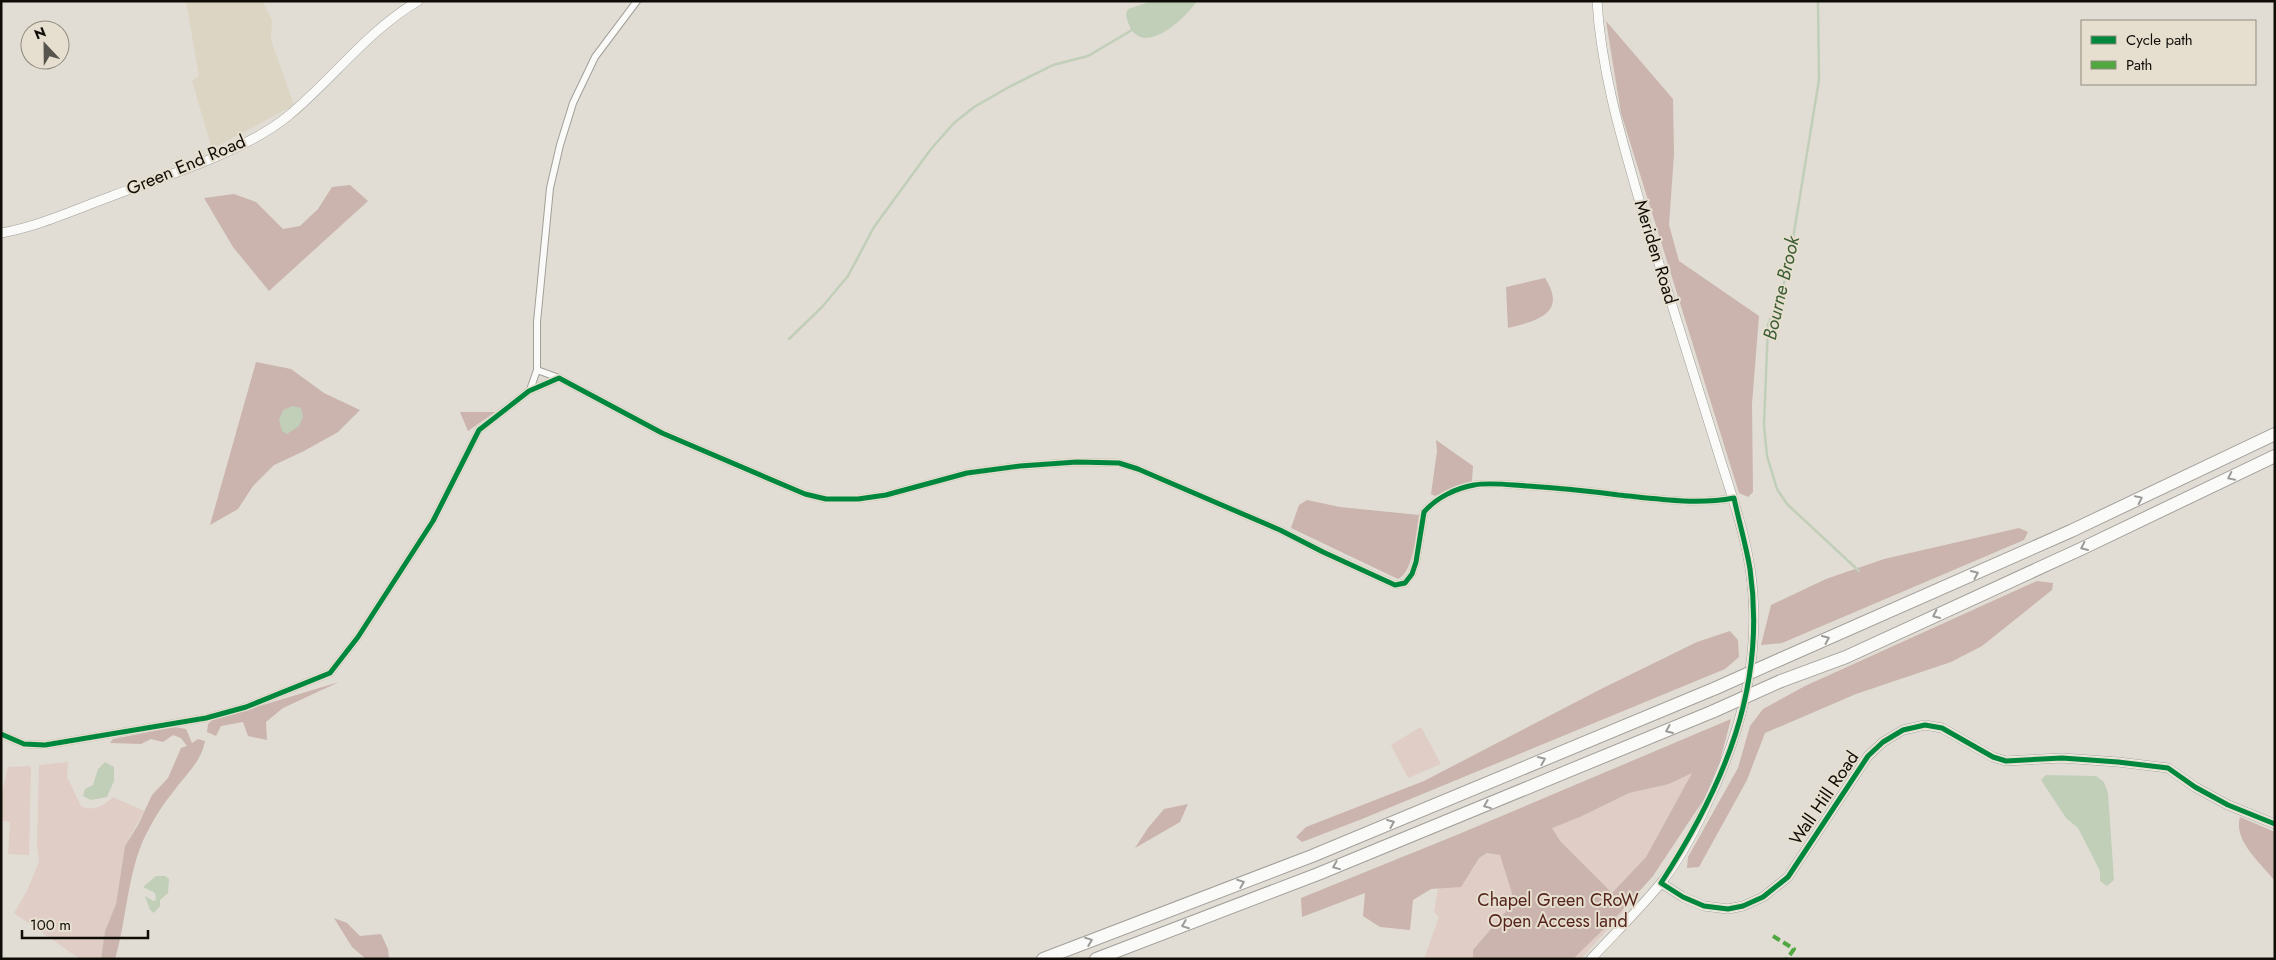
<svg xmlns="http://www.w3.org/2000/svg" width="2276" height="960" font-family="Jost,sans-serif">
  <style>
    .built { fill: #dcd5c4 }
    .green { fill: #dfcdc6 }
    .forest { fill: #cab4ad; fill-rule: evenodd }
    .water { fill: #c1cfb9 }
    .lines { fill: none; stroke-linecap: round; stroke-linejoin: round }
    .stream { stroke: #c1cfb9; stroke-width: 2.5 }
    .street-casing { stroke: #a29f99; stroke-width: 8 }
    .secondary-casing { stroke: #a29f99; stroke-width: 10 }
    .highway-casing { stroke: #a29f99; stroke-width: 14 }
    .street { stroke: #fafaf9; stroke-width: 6 }
    .secondary { stroke: #fafaf9; stroke-width: 9 }
    .highway { stroke: #fafaf9; stroke-width: 12 }
    .highway-bridge-casing { stroke: #a29f99; stroke-width: 14; stroke-linecap: butt }
    .highway-bridge { stroke: #fafaf9; stroke-width: 12 }
    .quiet { stroke: #51a841; stroke-width: 4; stroke-dasharray: 8 4; stroke-linecap: butt }
    .cycleway-casing { stroke: #e6dfcf; stroke-width: 8 }
    .cycleway { stroke: #00873e; stroke-width: 5 }
    .oneway { stroke: #9c9b98 }
    .labels { text-anchor: middle; dominant-baseline: central; stroke-width: 4; stroke-linejoin: round; paint-order: stroke }
    .street-label { font-size: 18px; fill: #0f0c07; stroke: #e6dfcf }
    .park-label { font-size: 18px; fill: #56251d; stroke: #e6dfcf }
    .water-label { font-size: 19px; font-style: italic; fill: #3c5d34; stroke: #e6dfcf }
  </style>
  <rect width="100%" height="100%" fill="#e1ddd4"/>
  <path class="built" d="M 186,1 L 262,1 L 272,20 L 271,40 L 294,105 L 212,149 L 192,81 L 199,76 Z"/>
  <path class="green" d="M 1421,727 L 1441,764 L 1408,778 L 1391,745 Z
    M 68,762 L 67,777 L 81,806 C 93,812 104,806 113,797 L 144,811 L 125,846 L 116,904 L 105,931 L 101,959 L 80,959 L 14,913 L 27,891 L 39,862 L 37,846 L 39,765 Z
    M 31,766 L 29,855 L 8,854 L 10,823 L 7,821 L 1,821 L 1,798 L 8,767 Z
    M 1693,772 L 1646,857 L 1612,893 L 1624,911 L 1581,959 L 1424,959 L 1439,917 L 1434,912 L 1442,864 L 1557,838 L 1551,827 L 1580,817 L 1629,793 L 1669,784 Z"/>
  <path class="forest" d="M 1606,21 L 1673,99 L 1674,154 L 1669,225 L 1679,261 L 1759,316 L 1752,404 L 1753,492 L 1748,497 L 1739,493 L 1621,113 Z
    M 350,185 L 368,201 L 269,291 L 233,247 L 204,198 L 234,194 L 256,202 L 283,229 L 300,226 L 318,209 L 332,187 Z
    M 1545,278 C 1568,314 1536,321 1508,328 L 1506,287 Z
    M 256,362 L 291,369 L 324,393 L 360,410 L 338,432 L 304,451 L 274,465 L 253,486 L 238,509 L 210,525 Z
    M 460,412 L 495,412 L 468,431 Z
    M 1436,440 L 1473,466 L 1472,481 L 1435,496 L 1431,494 L 1437,451 Z
    M 1307,500 L 1340,507 L 1419,515 C 1416,531 1414,572 1398,579 L 1291,528 L 1299,505 Z
    M 2019,528 L 2028,532 L 2024,540 L 1782,643 L 1761,645 L 1771,605 L 1826,579 L 1884,559 Z
    M 2037,581 L 2053,583 L 2052,590 L 1982,646 L 1951,662 L 1856,694 L 1765,733 L 1747,780 L 1699,867 L 1687,868 L 1688,857 L 1738,768 L 1750,726 L 1763,709 L 1805,686 Z
    M 1730,631 L 1738,640 L 1739,657 L 1725,669 L 1362,819 L 1302,842 L 1296,837 L 1306,827 L 1424,781 L 1601,689 L 1697,642 Z
    M 339,682 L 283,708 L 266,722 L 267,740 L 248,736 L 243,722 L 221,726 L 216,736 L 207,732 L 208,724 L 213,720 Z
    M 1731,719 L 1720,761 L 1704,799 L 1653,876 L 1617,916 L 1573,959 L 1473,959 L 1473,950 L 1508,909 L 1512,893 L 1500,855 L 1487,853 L 1479,858 L 1461,887 L 1431,889 L 1413,900 L 1410,930 L 1380,927 L 1363,916 L 1365,893 L 1302,917 L 1301,898 L 1459,834 ZM 1692,773 L 1646,857 L 1612,893 L 1560,841 L 1552,828 L 1580,817 L 1629,793 L 1669,784 Z
    M 175,727 L 186,729 L 192,743 L 198,739 L 205,741 C 201,763 185,775 173,792 C 165,802 156,815 150,827 C 127,866 128,916 115,959 L 101,959 L 105,931 L 116,904 L 125,846 L 138,825 L 152,795 L 168,778 L 181,748 L 187,746 L 181,738 L 173,735 L 163,742 L 151,739 L 141,744 L 110,743 L 113,739 Z
    M 1188,804 L 1180,822 L 1135,848 L 1148,828 L 1164,809 Z
    M 2240,817 L 2275,832 L 2275,881 C 2261,863 2233,841 2240,817 Z
    M 334,918 L 347,923 L 360,936 L 381,934 L 388,949 L 389,959 L 366,959 L 352,947 Z"/>
  <path class="water" d="M 1152,1 L 1197,1 C 1182,23 1135,64 1126,14 L 1128,9 Z
    M 293,406 L 301,408 L 303,417 L 299,426 L 287,434 L 282,431 L 279,420 L 283,410 Z
    M 105,762 L 114,767 L 114,781 L 107,797 L 91,800 L 83,796 L 85,789 L 93,785 L 98,769 Z
    M 2046,775 L 2096,776 L 2104,782 L 2108,793 L 2114,880 L 2107,886 L 2100,881 L 2100,871 L 2078,828 L 2066,818 L 2041,780 Z
    M 156,876 L 165,876 L 169,879 L 168,893 L 160,900 L 160,906 L 154,913 L 150,910 L 145,896 L 153,901 L 156,900 L 155,893 L 143,887 Z"/>
  <g class="lines">
    <path class="stream" d="M 1818,1 L 1819,80 L 1787,275 L 1768,325 L 1764,425 L 1767,456 L 1777,489 L 1787,504 L 1859,571
      M 789,339 L 822,307 L 848,276 L 874,227 L 931,149 L 954,123 L 974,107 L 1009,87 L 1053,65 L 1088,56 L 1132,30"/>
    <g class="street-casing">
      <path id="street" d="M 537,370 L 559,378
        M 530,390 L 537,370 L 537,322 L 550,188 L 560,145 L 573,103 L 595,57 L 637,1
        M 1,734 L 24,744 L 45,745 L 206,718 L 246,707 L 330,673 L 358,637 L 433,521 L 479,430 L 529,391 L 559,378 L 662,433 L 805,494 L 826,499 L 858,499 L 886,495 L 967,473 L 1020,466 L 1077,462 L 1119,463 L 1138,469 L 1280,530 L 1323,552 L 1395,585 L 1405,583 L 1412,574 L 1416,562 L 1424,512 C 1436,498 1456,488 1474,485 C 1491,482 1510,485 1528,486 C 1558,488 1589,491 1619,495 C 1657,499 1696,505 1734,498"/>
    </g>
    <g class="secondary-casing">
      <path id="secondary" d="M 1,233 C 40,226 76,209 112,196 C 165,176 244,152 288,116 C 333,79 367,31 418,1
        M 1661,883 L 1683,897 L 1704,906 L 1728,909 L 1743,906 L 1763,897 L 1788,877 L 1868,756 L 1883,742 L 1903,730 L 1925,725 L 1942,728 L 1993,757 L 2006,761 L 2062,758 L 2118,762 L 2168,768 L 2195,787 L 2228,805 L 2275,824
        M 1591,959 C 1614,934 1639,910 1661,883 C 1679,860 1693,834 1705,808 C 1742,732 1763,653 1750,568 C 1743,524 1727,482 1714,439 C 1690,360 1664,282 1640,203 C 1621,137 1601,70 1597,1"/>
    </g>
    <g class="highway-casing">
      <path id="highway" d="M 1781,659 L 2071,531 L 2275,434
        M 1781,681 L 1846,657 L 2083,548 L 2275,456
        M 1043,959 L 1312,856 L 1716,688
        M 1096,959 L 1318,874 L 1714,711"/>
    </g>
    <use href="#street" class="street"/>
    <use href="#secondary" class="secondary"/>
    <use href="#highway" class="highway"/>
    <g class="highway-bridge-casing">
      <path id="highway-bridge" d="M 1716,688 L 1781,659
        M 1714,711 L 1781,681"/>
    </g>
    <use href="#highway-bridge" class="highway-bridge"/>
    <path class="quiet" d="M 1773,936 L 1794,949 L 1787,959"/>
    <g class="cycleway-casing">
      <path id="cycleway" d="M 1,734 L 24,744 L 45,745 L 206,718 L 246,707 L 330,673 L 358,637 L 433,521 L 479,430 L 529,391 L 559,378 L 662,433 L 805,494 L 826,499 L 858,499 L 886,495 L 967,473 L 1020,466 L 1077,462 L 1119,463 L 1138,469 L 1280,530 L 1323,552 L 1395,585 L 1405,583 L 1412,574 L 1416,562 L 1424,512 C 1436,498 1456,488 1474,485 C 1491,482 1510,485 1528,486 C 1558,488 1589,491 1619,495 C 1657,499 1696,505 1734,498 C 1739,522 1746,545 1750,569 C 1767,687 1724,786 1661,883 L 1683,897 L 1704,906 L 1728,909 L 1743,906 L 1763,897 L 1788,877 L 1868,756 L 1883,742 L 1903,730 L 1925,725 L 1942,728 L 1993,757 L 2006,761 L 2062,758 L 2118,762 L 2168,768 L 2195,787 L 2228,805 L 2275,824"/>
    </g>
    <use href="#cycleway" class="cycleway"/>
  </g>
  <defs><path id="oneway-chevron" d="M-2-3.5L2.5 0L-2 3.5" fill="none" stroke-width="1.6" stroke-linecap="round" stroke-linejoin="round" transform="scale(1.25)"/></defs>
  <g class="oneway">
    <use href="#oneway-chevron" transform="translate(2231 477) rotate(154)"/>
    <use href="#oneway-chevron" transform="translate(2139 499) rotate(-26)"/>
    <use href="#oneway-chevron" transform="translate(2084 547) rotate(155)"/>
    <use href="#oneway-chevron" transform="translate(1975 574) rotate(-24)"/>
    <use href="#oneway-chevron" transform="translate(1936 615) rotate(155)"/>
    <use href="#oneway-chevron" transform="translate(1826 639) rotate(-24)"/>
    <use href="#oneway-chevron" transform="translate(1669 730) rotate(157)"/>
    <use href="#oneway-chevron" transform="translate(1542 760) rotate(-23)"/>
    <use href="#oneway-chevron" transform="translate(1487 805) rotate(158)"/>
    <use href="#oneway-chevron" transform="translate(1391 823) rotate(-23)"/>
    <use href="#oneway-chevron" transform="translate(1336 866) rotate(158)"/>
    <use href="#oneway-chevron" transform="translate(1241 883) rotate(-21)"/>
    <use href="#oneway-chevron" transform="translate(1185 925) rotate(159)"/>
    <use href="#oneway-chevron" transform="translate(1089 941) rotate(-21)"/>
  </g>
  <g class="labels">
    <g class="street-label">
      <text transform="translate(186 165) rotate(-23)">Green End Road</text>
      <text transform="translate(1656 252) rotate(73)">Meriden Road</text>
      <text transform="translate(1824 798) rotate(-56)">Wall Hill Road</text>
    </g>
    <g class="park-label">
      <text x="1558" y="900">Chapel Green CRoW<tspan x="1558" dy="21">Open Access land</tspan></text>
    </g>
    <g class="water-label">
      <text transform="translate(1781 288) rotate(-77)">Bourne Brook</text>
    </g>
  </g>
  <rect width="2276" height="960" fill="none" stroke="#0f0c07" stroke-width="5"/>
  <rect x="2081" y="20" width="175" height="65" fill="#e6dfcf" stroke="#908b7f"/>
  <rect x="2091" y="36" width="25" height="8" fill="#00873e" stroke="#908b7f"/>
  <text x="2126" y="45" font-size="15" fill="#0f0c07">Cycle path</text>
  <rect x="2091" y="61" width="25" height="8" fill="#51a841" stroke="#908b7f"/>
  <text x="2126" y="70" font-size="15" fill="#0f0c07">Path</text>
  <g transform="translate(45 45) rotate(338)"><circle r="24" fill="#e6dfcf" stroke="#908b7f"/>
  <path d="M0-4L9 19L0 12L-9 19Z" fill="#58554f"/>
  <text y="-8" font-size="14" font-weight="bold" text-anchor="middle" fill="#0f0c07">N</text>
  </g>
  <path d="M22 930v8h126v-8" fill="none" stroke="#0f0c07" stroke-width="2.5"/>
  <text x="30" y="930" font-size="15" fill="#0f0c07" stroke="#e6dfcf" stroke-width="4" paint-order="stroke">100 m</text>
</svg>
